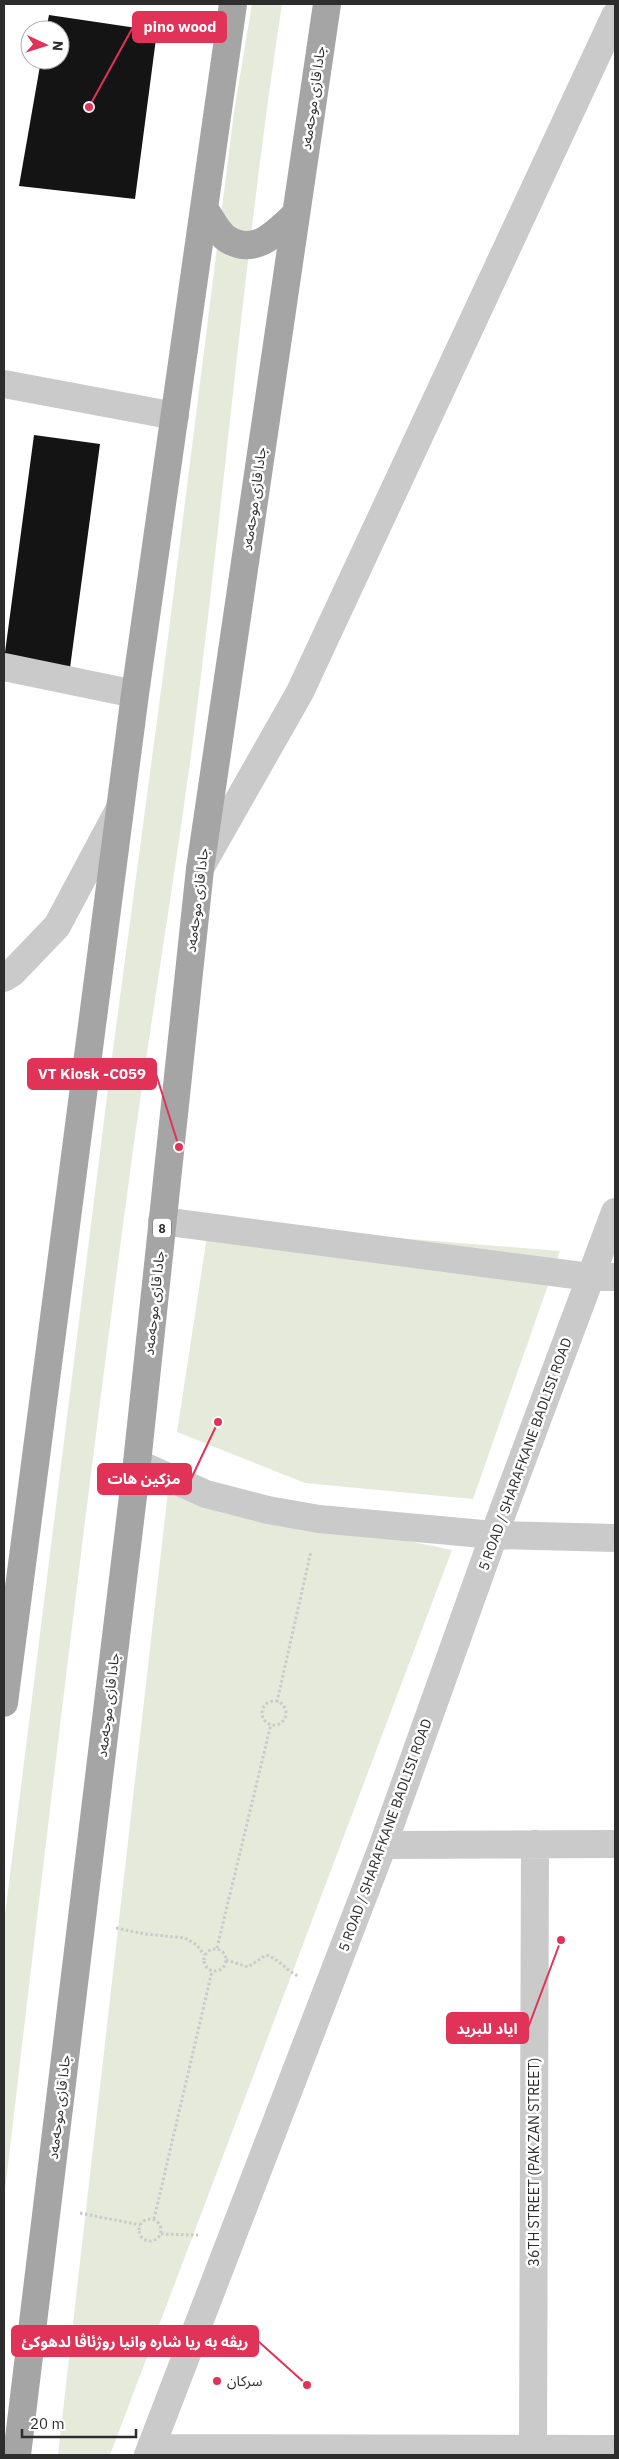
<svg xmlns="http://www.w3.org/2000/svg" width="619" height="2459" font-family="'IBM Plex Sans','Noto Sans Arabic',sans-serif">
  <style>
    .green { fill: #e5eadb }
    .building { fill: #141414 }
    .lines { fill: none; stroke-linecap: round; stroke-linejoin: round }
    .path { stroke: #cacaca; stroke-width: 3; stroke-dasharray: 2.5 2.5; stroke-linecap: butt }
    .minor { stroke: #cacaca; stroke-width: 28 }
    .major { stroke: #a5a5a5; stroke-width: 28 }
    .poi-dot { fill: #e13257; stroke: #fff; stroke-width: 2 }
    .labels { text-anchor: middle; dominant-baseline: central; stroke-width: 5; stroke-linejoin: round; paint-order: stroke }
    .shield { fill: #fff; stroke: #6c6c6c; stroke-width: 1 }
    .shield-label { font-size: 12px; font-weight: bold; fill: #2d2d2d }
    .street-label { font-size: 14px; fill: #2d2d2d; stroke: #fff }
    .poi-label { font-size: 14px; fill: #2d2d2d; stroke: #fff; text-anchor: start }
    .leader { fill: none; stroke: #e13257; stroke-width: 2 }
    .callout-dot { fill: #e13257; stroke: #fff; stroke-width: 2 }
    .callout { fill: #e13257; stroke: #e13257; stroke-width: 2 }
    .callout-label { font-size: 15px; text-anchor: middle; font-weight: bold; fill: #fff }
  </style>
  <rect width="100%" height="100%" fill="#fff"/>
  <path class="green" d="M 252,4 L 282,4 C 245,246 225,490 194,732 C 176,872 152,1011 133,1150 C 86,1499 45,1849 4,2199 L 4,1923 L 110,1072 L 168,638 L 234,112 Z
    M 209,1223 L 560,1251 L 473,1499 L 305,1483 L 177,1432 Z
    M 168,1491 L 452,1550 L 110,2455 L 58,2455 Z"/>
  <path class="building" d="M 49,15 L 157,31 L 135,199 L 19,186 L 41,60 L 60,60 L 60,30 L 46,30 Z
    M 34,435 L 100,444 L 70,668 L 4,660 Z"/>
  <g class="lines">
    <path class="path" d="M262 1713a12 12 0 1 1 24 0a12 12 0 1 1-24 0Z
      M 277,1702 L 311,1551
      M 116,1928 L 145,1934 L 185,1938 L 197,1945 L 204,1955
      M 217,1948 L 271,1724
      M204 1960a11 11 0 1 1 22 0a11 11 0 1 1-22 0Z
      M 226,1960 L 248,1967 L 266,1955 C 279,1959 286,1970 298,1976
      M 80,2213 L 140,2225
      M139 2230a11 11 0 1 1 22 0a11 11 0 1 1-22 0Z
      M 154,2219 L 212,1971
      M 161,2234 L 198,2235"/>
    <path class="minor" d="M 4,384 L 175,416
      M 4,667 L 135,694
      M 200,868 L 300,692 L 615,16
      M 4,978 L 12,973 L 57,926 L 120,808
      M 162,1221 L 590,1277 L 615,1277
      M 137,1463 L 206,1494 L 268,1510 L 319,1519 L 494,1535 L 615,1538
      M 383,1845 L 615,1844
      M 151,2448 L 615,2449
      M 533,2449 L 535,1844
      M 148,2455 L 383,1845 L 494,1535 L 615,1212"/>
    <path class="major" d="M 204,208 C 210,217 218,233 227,239 C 256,257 276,232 296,214
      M 4,1703 L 135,694 L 233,4
      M 17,2455 L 137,1463 L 200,869 L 327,4"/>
  </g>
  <circle class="poi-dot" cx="217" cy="2381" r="5"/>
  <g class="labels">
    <rect class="shield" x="153" y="1218.5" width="18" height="19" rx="4"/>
    <g class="shield-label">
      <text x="162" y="1228">8</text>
    </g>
    <g class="street-label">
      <text transform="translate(313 98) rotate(-82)">جادا قازی موحەمەد</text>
      <text transform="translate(254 499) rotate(-82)">جادا قازی موحەمەد</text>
      <text transform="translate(197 900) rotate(-83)">جادا قازی موحەمەد</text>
      <text transform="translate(154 1303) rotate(-84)">جادا قازی موحەمەد</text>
      <text transform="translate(525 1454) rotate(-70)">5 ROAD / SHARAFKANE BADLISI ROAD</text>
      <text transform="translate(108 1705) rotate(-83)">جادا قازی موحەمەد</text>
      <text transform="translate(385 1835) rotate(-70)">5 ROAD / SHARAFKANE BADLISI ROAD</text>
      <text transform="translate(59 2107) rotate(-83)">جادا قازی موحەمەد</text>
      <text transform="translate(534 2162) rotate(-90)">36TH STREET (PAK ZAN STREET)</text>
    </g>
    <g class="poi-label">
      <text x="227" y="2381">سركان</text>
    </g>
  </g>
  <path class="leader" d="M89 107L133 27M179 1147L156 1074M218 1422L191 1479M561 1940L528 2028M307 2385L258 2341"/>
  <g class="callout-dot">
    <circle cx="89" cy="107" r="5"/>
    <circle cx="179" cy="1147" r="5"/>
    <circle cx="218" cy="1422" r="5"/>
    <circle cx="561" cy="1940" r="5"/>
    <circle cx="307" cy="2385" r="5"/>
  </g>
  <g class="callout">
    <rect x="133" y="12" width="93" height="30" rx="5"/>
    <rect x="28" y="1059" width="128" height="30" rx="5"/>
    <rect x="98" y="1464" width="93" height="30" rx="5"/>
    <rect x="447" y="2013" width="81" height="30" rx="5"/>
    <rect x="12" y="2326" width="246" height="30" rx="5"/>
  </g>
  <g class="callout-label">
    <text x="180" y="32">pino wood</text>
    <text x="92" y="1079">VT Kiosk -C059</text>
    <text x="144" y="1484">مزكين هات</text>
    <text x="487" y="2034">اياد للبريد</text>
    <text x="135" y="2347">ريڤه به ريا شاره وانيا روژئاڤا لدهوكئ</text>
  </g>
  <rect width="619" height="2459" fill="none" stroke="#2d2d2d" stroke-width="10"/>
  <g transform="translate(45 45) rotate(94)"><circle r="24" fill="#ffffff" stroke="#ababab"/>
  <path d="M0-4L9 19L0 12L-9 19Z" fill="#e13257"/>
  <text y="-8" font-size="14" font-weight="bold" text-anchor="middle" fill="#2d2d2d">N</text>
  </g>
  <path d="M22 2429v8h114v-8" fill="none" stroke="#2d2d2d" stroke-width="2.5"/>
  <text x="30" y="2429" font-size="15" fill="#2d2d2d" stroke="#ffffff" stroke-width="4" paint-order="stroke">20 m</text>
</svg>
